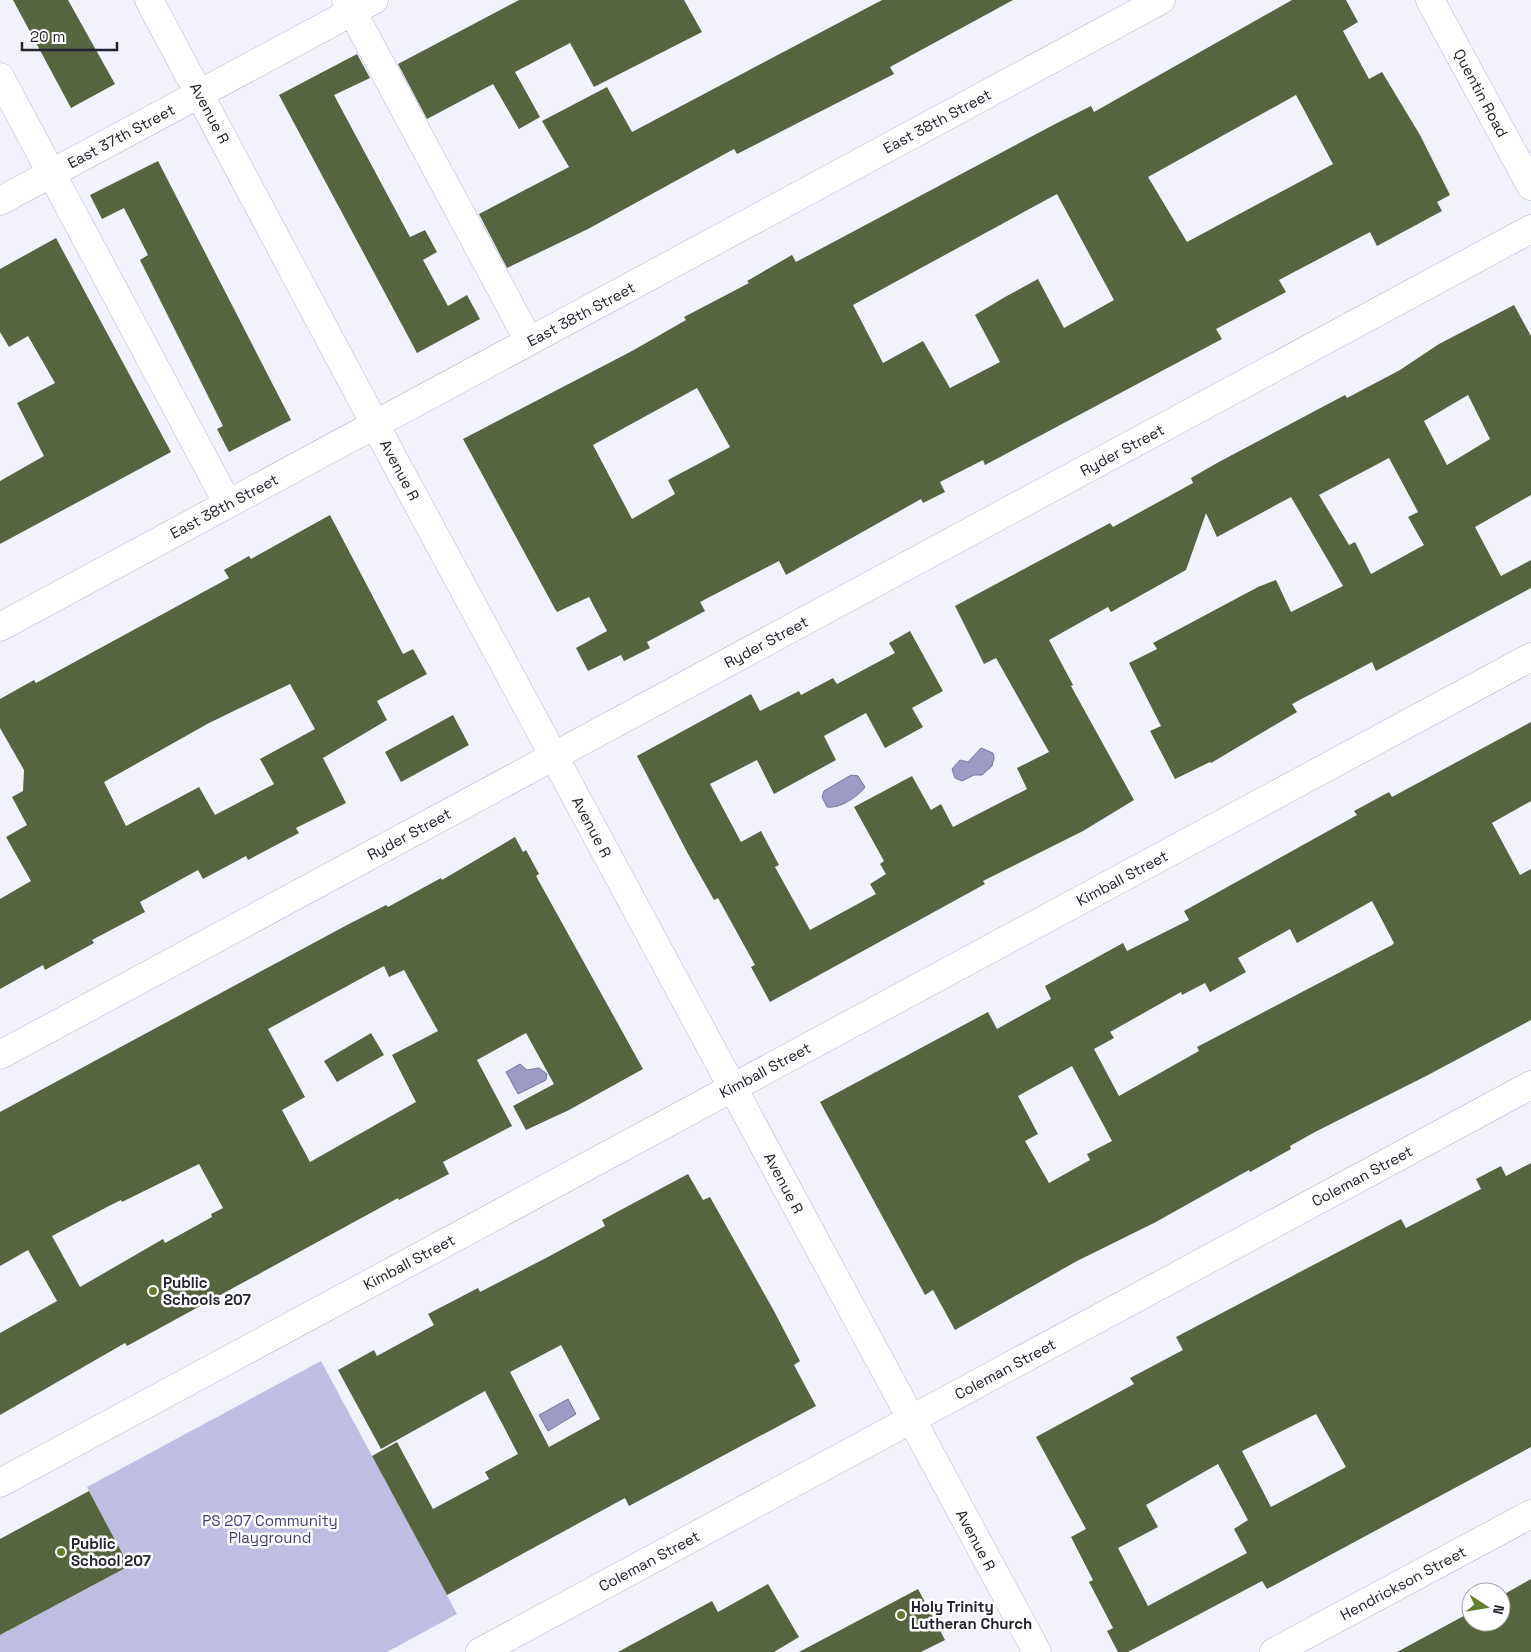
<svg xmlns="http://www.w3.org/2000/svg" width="1531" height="1652" font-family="'Space Grotesk',sans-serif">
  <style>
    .green { fill: #bfbee2 }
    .water { fill: #9c9bc5; stroke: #787798 }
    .building { fill: #56653f; fill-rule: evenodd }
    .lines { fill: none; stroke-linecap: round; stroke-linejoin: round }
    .minor-casing { stroke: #b4b4d0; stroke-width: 29 }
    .minor { stroke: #fff; stroke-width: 28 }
    .poi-dot { fill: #637e31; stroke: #fff; stroke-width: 2 }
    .labels { text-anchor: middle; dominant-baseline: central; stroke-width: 5; stroke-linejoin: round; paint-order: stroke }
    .street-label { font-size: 15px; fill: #24242e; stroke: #fff }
    .poi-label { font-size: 15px; font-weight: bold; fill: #24242e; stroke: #fff; text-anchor: start }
    .park-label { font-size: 15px; fill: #454178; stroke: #fff }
  </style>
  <rect width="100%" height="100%" fill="#f2f2fd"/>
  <path class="green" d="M 321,1361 L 457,1614 L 387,1652 L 0,1652 L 0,1635 L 129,1566 L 87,1487 Z"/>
  <path class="water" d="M 981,748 L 993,753 L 994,758 L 992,766 L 982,775 L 974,775 L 962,781 L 955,778 L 952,769 L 960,760 L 968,762 Z
    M 851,775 L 858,776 L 865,787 C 858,797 839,809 827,807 L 822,797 L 824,791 Z
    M 520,1064 L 527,1070 L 539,1068 L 547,1074 L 546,1080 L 518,1094 L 506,1072 Z
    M 568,1399 L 576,1414 L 548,1431 L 539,1415 Z"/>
  <path class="building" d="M 13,0 L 68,0 L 115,84 L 71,108 Z
    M 519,0 L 684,0 L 702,32 L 594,87 L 570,43 L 515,72 L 540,117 L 519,129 L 493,84 L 427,119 L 398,64 Z
    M 882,0 L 1013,0 L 890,67 L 894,74 L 737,154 L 734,149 L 588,229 L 507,268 L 479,214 L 569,167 L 542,121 L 607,87 L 632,132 Z
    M 1292,0 L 1346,0 L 1358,22 L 1343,31 L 1369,79 L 1382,72 L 1420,135 L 1450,195 L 1437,202 L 1442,211 L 1377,246 L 1370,232 L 1279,280 L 1286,292 L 1216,329 L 1222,339 L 985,465 L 983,460 L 940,482 L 945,492 L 923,503 L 921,499 L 786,575 L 779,561 L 750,576 L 700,602 L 705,611 L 647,642 L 650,648 L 624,661 L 621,655 L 588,671 L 576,648 L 607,631 L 589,597 L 557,612 L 555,609 L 463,439 L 632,351 L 686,320 L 684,317 L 749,283 L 747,281 L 792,255 L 796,262 L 1057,123 L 1091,106 L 1094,112 ZM 1296,95 L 1333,164 L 1187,242 L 1148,177 ZM 1057,194 L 1114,300 L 1064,328 L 1038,279 L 1005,297 L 975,315 L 1000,362 L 950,388 L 923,341 L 883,363 L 853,305 ZM 697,388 L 730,447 L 668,480 L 675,494 L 632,519 L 593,445 Z
    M 357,54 L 370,78 L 334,95 L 410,237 L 425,230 L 437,252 L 423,260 L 448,306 L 467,295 L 480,319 L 417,353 L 279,95 Z
    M 158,161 L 291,420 L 229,452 L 217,429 L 223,426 L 140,260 L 148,255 L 124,208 L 102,219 L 90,195 Z
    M 56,238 L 171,452 L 0,544 L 0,481 L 44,456 L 17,403 L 55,383 L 28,336 L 9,347 L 0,332 L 0,269 Z
    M 1514,305 L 1531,336 L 1531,495 L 1475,527 L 1501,576 L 1531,560 L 1531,588 L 1376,671 L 1372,662 L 1292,704 L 1297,712 L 1211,763 L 1210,762 L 1175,779 L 1150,731 L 1161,726 L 1129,663 L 1157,649 L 1153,643 L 1258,587 L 1276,580 L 1291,612 L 1343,586 L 1291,497 L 1217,537 L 1206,513 L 1186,570 L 1111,612 L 1108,607 L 1049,640 L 1073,685 L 1071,686 L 1134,800 L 1083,831 L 983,881 L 985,884 L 770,1002 L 751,967 L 755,965 L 718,898 L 714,900 L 687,852 L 637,756 L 751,694 L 760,711 L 799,691 L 801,695 L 833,678 L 837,684 L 895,653 L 889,643 L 910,631 L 943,691 L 912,708 L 923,727 L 885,748 L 866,713 L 824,736 L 836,760 L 774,794 L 757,760 L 710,784 L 741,842 L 761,831 L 779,865 L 775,867 L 810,930 L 876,894 L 870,884 L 886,874 L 880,864 L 884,861 L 854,807 L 912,776 L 931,810 L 941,804 L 953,827 L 1027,789 L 1017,768 L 1049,752 L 996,658 L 984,664 L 955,606 L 1110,523 L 1113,527 L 1193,483 L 1191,478 L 1217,463 L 1345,395 L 1347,398 L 1400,370 L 1439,344 ZM 1468,395 L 1490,439 L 1447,465 L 1424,421 ZM 1389,458 L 1418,512 L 1408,517 L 1424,545 L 1371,574 L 1355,542 L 1349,545 L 1319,495 Z
    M 330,515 L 403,654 L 413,649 L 427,674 L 377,701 L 387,720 L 323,758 L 346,803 L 296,828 L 299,833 L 248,860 L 246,856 L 203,879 L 198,870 L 140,902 L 145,912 L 92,940 L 94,943 L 45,970 L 43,965 L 0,989 L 0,899 L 31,881 L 6,837 L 27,825 L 12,797 L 23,791 L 24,770 L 0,728 L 0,699 L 34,680 L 36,683 L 229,578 L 224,570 L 249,556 L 251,559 ZM 290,684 L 315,729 L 260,759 L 274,784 L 215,815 L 199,787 L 126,826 L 104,782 L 209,723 Z
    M 453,715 L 469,745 L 401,782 L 385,752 Z
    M 1531,722 L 1531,801 L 1492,823 L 1520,875 L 1531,869 L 1531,1020 L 1428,1075 L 1315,1132 L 1290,1146 L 1291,1149 L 1250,1172 L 1249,1170 L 1154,1223 L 1077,1261 L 955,1330 L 933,1290 L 925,1295 L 820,1102 L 988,1012 L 997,1029 L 1051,999 L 1045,986 L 1123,943 L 1127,951 L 1189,920 L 1184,911 L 1357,815 L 1354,811 L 1389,792 L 1392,797 ZM 1372,901 L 1394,943 L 1392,945 L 1197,1047 L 1199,1051 L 1119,1096 L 1094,1049 L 1114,1038 L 1110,1032 L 1181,992 L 1182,995 L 1205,983 L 1210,992 L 1246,972 L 1238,958 L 1290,929 L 1297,943 ZM 1072,1066 L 1112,1141 L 1087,1154 L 1090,1160 L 1049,1183 L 1025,1141 L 1038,1134 L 1018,1096 Z
    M 515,837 L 523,852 L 526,850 L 539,874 L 536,876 L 643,1069 L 569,1110 L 526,1130 L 513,1106 L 554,1084 L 526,1033 L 477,1060 L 512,1126 L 443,1162 L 449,1174 L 399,1200 L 398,1198 L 127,1346 L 125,1343 L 0,1415 L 0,1333 L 57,1301 L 28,1250 L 0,1266 L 0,1112 L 347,925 L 386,905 L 388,907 L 441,878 L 442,880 ZM 384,966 L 389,977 L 404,970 L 438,1031 L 392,1055 L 416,1102 L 310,1162 L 282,1110 L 305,1097 L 268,1029 ZM 199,1164 L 223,1208 L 211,1214 L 212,1217 L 165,1243 L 163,1239 L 80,1287 L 52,1236 L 107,1207 L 121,1200 L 122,1202 Z
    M 371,1033 L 384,1055 L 337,1082 L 324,1061 Z
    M 1531,1163 L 1531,1447 L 1267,1589 L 1262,1581 L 1128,1652 L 1118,1652 L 1107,1631 L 1113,1628 L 1089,1582 L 1093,1580 L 1071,1537 L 1086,1529 L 1036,1437 L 1134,1384 L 1130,1378 L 1183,1350 L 1176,1337 L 1401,1219 L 1406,1228 L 1481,1189 L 1476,1179 L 1501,1166 L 1506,1176 ZM 1316,1414 L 1346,1467 L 1271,1507 L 1242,1451 ZM 1218,1464 L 1248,1520 L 1234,1529 L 1247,1553 L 1148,1606 L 1118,1548 L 1158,1527 L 1146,1505 Z
    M 688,1174 L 703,1200 L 710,1197 L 774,1311 L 800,1361 L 794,1365 L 816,1406 L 629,1506 L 625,1498 L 447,1595 L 372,1456 L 397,1442 L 433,1509 L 489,1479 L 485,1472 L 518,1454 L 485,1391 L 381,1449 L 338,1370 L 374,1350 L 377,1356 L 434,1325 L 428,1314 L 478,1288 L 480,1292 L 546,1258 L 605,1226 L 602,1220 ZM 561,1345 L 600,1419 L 549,1447 L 510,1372 Z
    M 89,1491 L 129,1566 L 0,1635 L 0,1539 Z
    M 1531,1579 L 1531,1652 L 1397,1652 L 1471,1612 L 1471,1622 L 1501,1622 L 1501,1596 Z
    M 768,1584 L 799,1637 L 774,1652 L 618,1652 L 712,1601 L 718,1612 Z
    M 918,1589 L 945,1640 L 921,1652 L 799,1652 Z"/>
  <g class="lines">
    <g class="minor-casing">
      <path id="minor" d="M 149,0 L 393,458 L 1037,1652
        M 346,0 L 529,341
        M 1430,0 L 1531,186
        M 0,77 L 228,504
        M 0,201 L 374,0
        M 0,627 L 1161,0
        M 0,1055 L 1531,229
        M 0,1483 L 1531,657
        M 480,1652 L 1531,1085
        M 1274,1652 L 1531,1514"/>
    </g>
    <use href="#minor" class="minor"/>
  </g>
  <g class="poi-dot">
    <circle cx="153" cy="1291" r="5"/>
    <circle cx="61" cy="1552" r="5"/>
    <circle cx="901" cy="1615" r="5"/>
  </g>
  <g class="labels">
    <g class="street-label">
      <text transform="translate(1481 93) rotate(62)">Quentin Road</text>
      <text transform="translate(210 113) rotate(62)">Avenue R</text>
      <text transform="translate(937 121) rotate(-28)">East 38th Street</text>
      <text transform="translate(121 136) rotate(-28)">East 37th Street</text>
      <text transform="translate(581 314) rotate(-28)">East 38th Street</text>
      <text transform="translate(1122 450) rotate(-28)">Ryder Street</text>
      <text transform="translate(400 470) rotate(62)">Avenue R</text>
      <text transform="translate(224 506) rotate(-28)">East 38th Street</text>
      <text transform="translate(766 642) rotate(-28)">Ryder Street</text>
      <text transform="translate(592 827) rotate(62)">Avenue R</text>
      <text transform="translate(409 834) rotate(-28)">Ryder Street</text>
      <text transform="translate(1122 878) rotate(-28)">Kimball Street</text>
      <text transform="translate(765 1070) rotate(-28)">Kimball Street</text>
      <text transform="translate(1362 1176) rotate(-28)">Coleman Street</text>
      <text transform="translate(784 1183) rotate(62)">Avenue R</text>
      <text transform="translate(409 1262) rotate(-28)">Kimball Street</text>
      <text transform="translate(1005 1369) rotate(-28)">Coleman Street</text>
      <text transform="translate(976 1540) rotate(62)">Avenue R</text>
      <text transform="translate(649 1561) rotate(-28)">Coleman Street</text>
      <text transform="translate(1403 1583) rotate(-28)">Hendrickson Street</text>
    </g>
    <g class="poi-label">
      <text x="163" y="1282">Public<tspan x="163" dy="17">Schools 207</tspan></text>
      <text x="71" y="1543">Public<tspan x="71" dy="17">School 207</tspan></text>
      <text x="911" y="1606">Holy Trinity<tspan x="911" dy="17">Lutheran Church</tspan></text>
    </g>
    <g class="park-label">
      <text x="270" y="1520">PS 207 Community<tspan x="270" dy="17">Playground</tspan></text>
    </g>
  </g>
  <g transform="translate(1486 1607) rotate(102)"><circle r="24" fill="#ffffff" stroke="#a7a7ab"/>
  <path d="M0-4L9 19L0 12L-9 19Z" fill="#637e31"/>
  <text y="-8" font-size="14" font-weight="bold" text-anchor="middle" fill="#24242e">N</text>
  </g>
  <path d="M22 42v8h95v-8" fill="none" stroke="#24242e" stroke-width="2.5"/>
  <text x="30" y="42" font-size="15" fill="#24242e" stroke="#ffffff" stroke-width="4" paint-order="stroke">20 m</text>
</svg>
